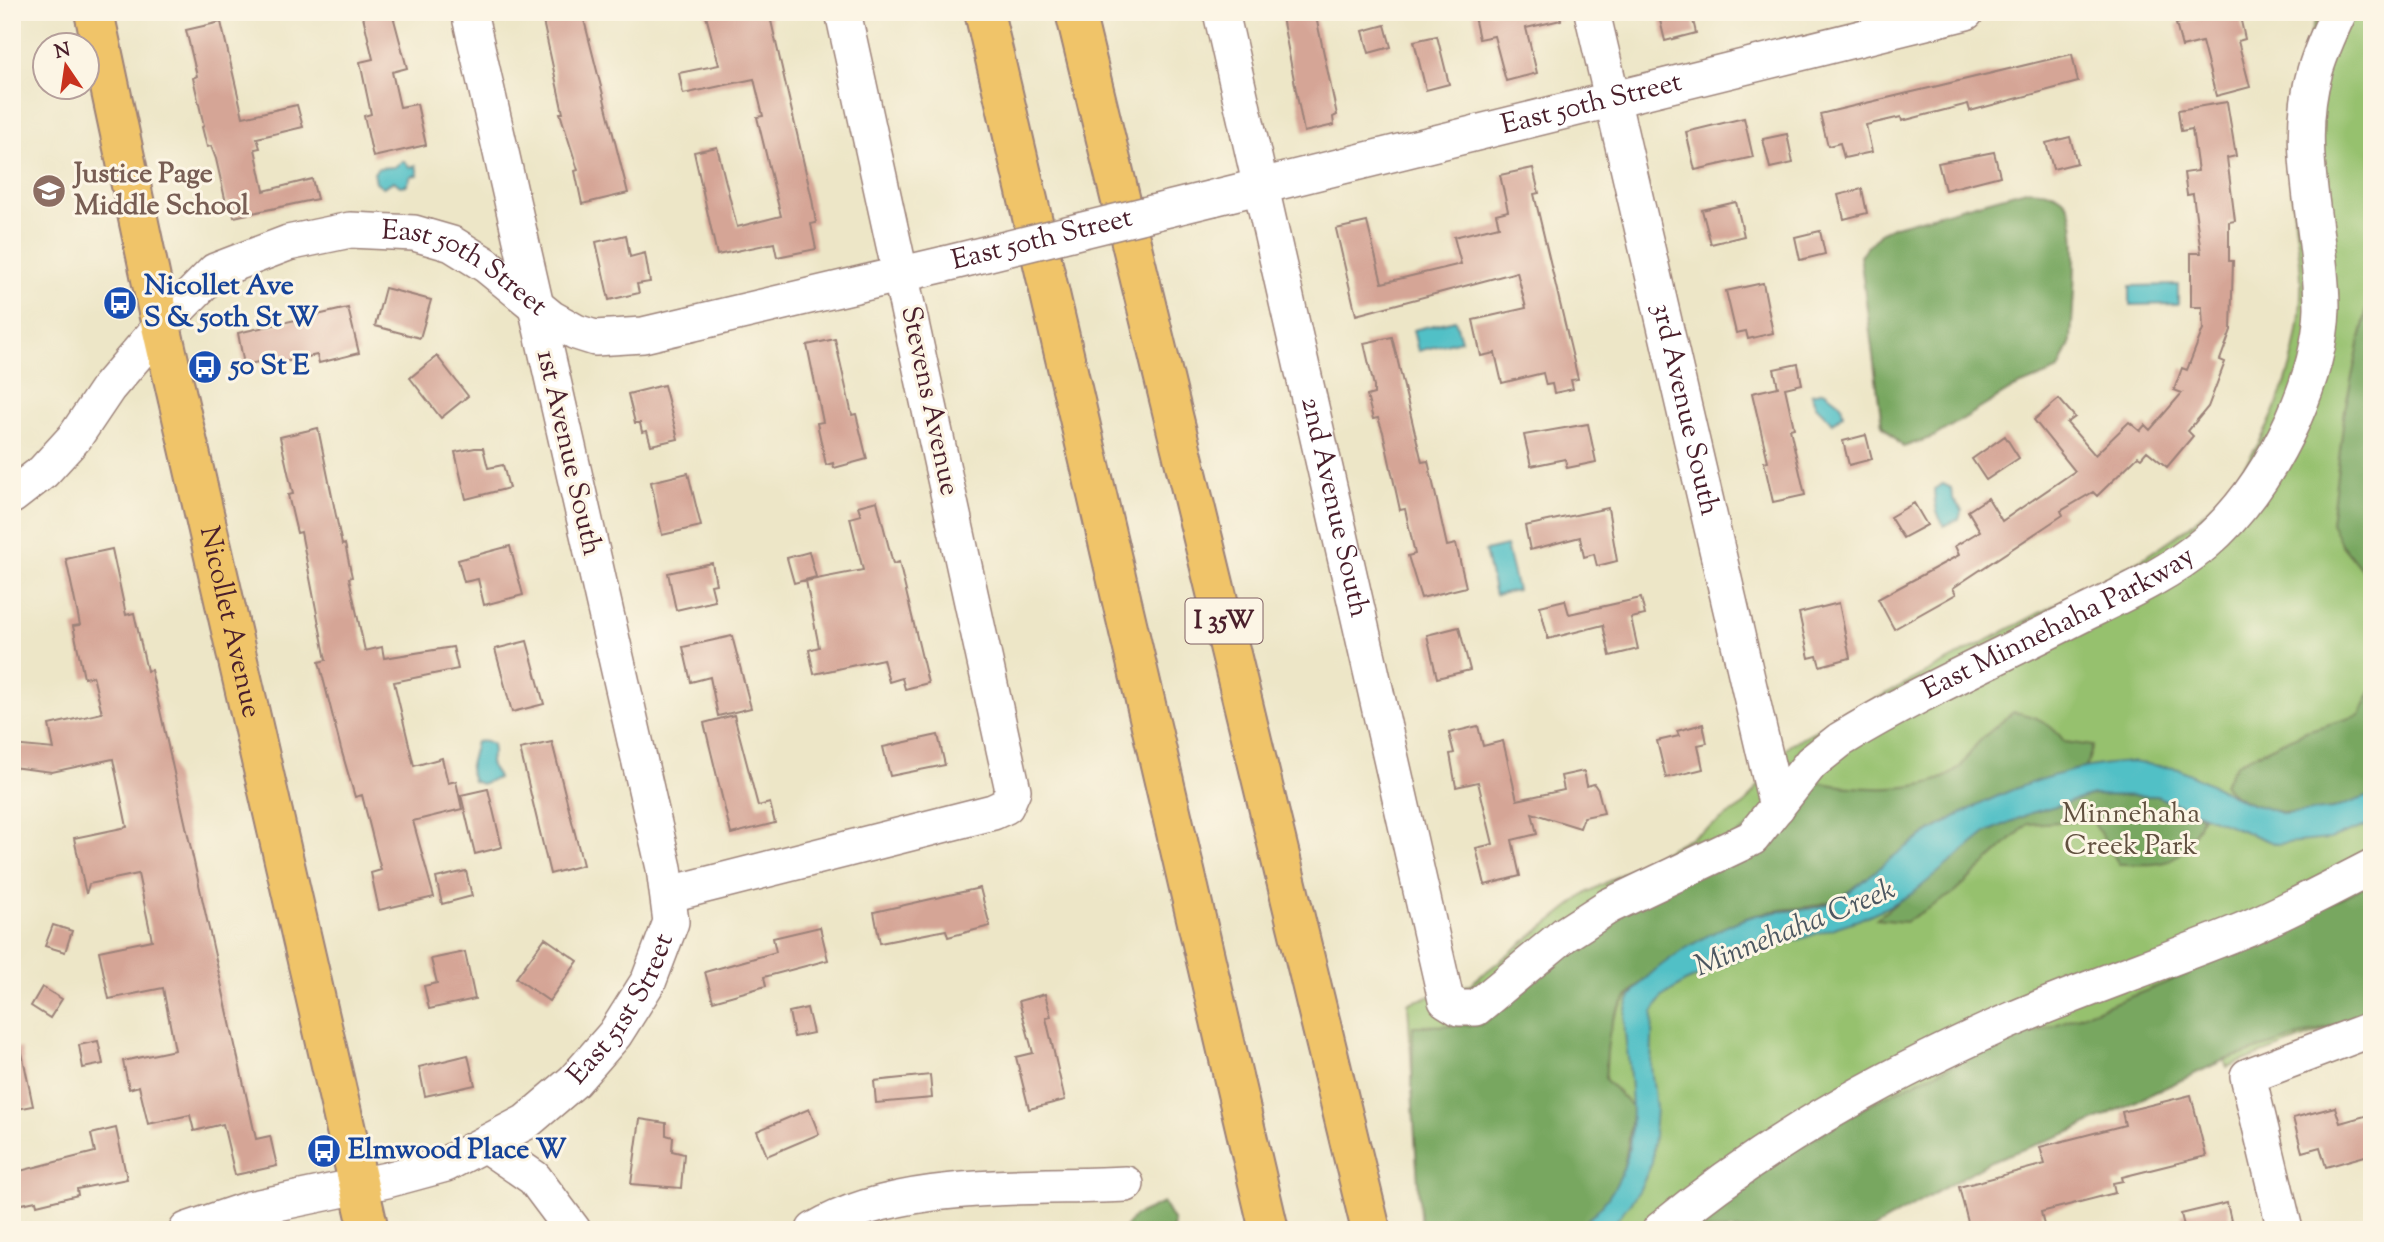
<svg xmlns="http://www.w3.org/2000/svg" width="2384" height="1242" font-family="'Sorts Mill Goudy',serif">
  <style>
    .green { fill: #96c16e; stroke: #70704c; stroke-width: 2 }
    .forest { fill: #78a761; stroke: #616346; stroke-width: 2 }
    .water { fill: #51c0c6; stroke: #4e7078; stroke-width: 2 }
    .building { fill: #d5a596 }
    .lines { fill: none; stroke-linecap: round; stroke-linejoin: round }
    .minor-casing { stroke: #9c8279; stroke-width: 38 }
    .major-casing { stroke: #9c8279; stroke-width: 42 }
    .highway-casing { stroke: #9c8279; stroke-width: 42 }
    .minor { stroke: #fff; stroke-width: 35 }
    .major { stroke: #f0c469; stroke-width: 38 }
    .highway { stroke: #f0c469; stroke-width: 38 }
    .minor-bridge-casing { stroke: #9c8279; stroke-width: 38; stroke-linecap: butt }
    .minor-bridge { stroke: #fff; stroke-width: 35 }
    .labels { text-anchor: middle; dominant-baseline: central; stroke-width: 6; stroke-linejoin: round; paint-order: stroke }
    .shield { fill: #fcf5e5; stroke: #7f5f63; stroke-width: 2 }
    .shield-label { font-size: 26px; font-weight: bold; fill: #4a1f2b }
    .street-label { font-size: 28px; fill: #4a1f2b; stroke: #fcf5e5 }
    .education-label { font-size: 28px; font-weight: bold; fill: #785e54; stroke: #fcf5e5; text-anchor: start }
    .transit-label { font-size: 28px; font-weight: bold; fill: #164399; stroke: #fcf5e5; text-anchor: start }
    .park-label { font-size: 28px; fill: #61503f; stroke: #fcf5e5 }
    .water-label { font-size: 30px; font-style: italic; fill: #4c5761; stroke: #fcf5e5 }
  </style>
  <rect width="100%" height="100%" fill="#fcf5e5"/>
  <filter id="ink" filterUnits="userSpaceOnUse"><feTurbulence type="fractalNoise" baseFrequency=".0143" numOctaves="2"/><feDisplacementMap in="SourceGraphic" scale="14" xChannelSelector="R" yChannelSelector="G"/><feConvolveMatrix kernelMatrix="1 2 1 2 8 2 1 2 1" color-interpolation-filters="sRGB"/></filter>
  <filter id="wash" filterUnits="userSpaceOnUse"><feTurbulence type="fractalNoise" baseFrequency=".00686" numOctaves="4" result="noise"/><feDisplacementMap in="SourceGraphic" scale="28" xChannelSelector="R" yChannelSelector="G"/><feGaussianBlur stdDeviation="1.57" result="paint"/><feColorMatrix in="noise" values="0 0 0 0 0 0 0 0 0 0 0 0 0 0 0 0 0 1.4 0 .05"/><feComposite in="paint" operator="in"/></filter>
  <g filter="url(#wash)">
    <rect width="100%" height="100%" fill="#ede6c7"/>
    <path class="green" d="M 2319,12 L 2372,12 L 2372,1013 L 2227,1067 L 2221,1052 L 2172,1069 L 1851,1230 L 1421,1230 L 1408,1003 L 1469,985 L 1588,892 L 1710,827 L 1744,805 L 1790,744 L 2142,559 C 2159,547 2178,536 2194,522 C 2263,464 2304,367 2301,278 C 2300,249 2294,222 2292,193 C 2287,131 2294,69 2319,12 Z"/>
    <path class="forest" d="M 2026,190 C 2040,191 2056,190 2066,202 C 2082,221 2072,313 2071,341 L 2059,370 L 2014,388 L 1933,437 L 1903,447 L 1882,425 L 1860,255 L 1881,232 L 1895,226 Z
      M 2372,285 L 2372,397 L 2367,415 L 2366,472 L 2372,489 L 2372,583 L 2341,544 L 2331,523 L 2345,409 Z
      M 2372,689 L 2372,795 C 2332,813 2291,821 2250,803 C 2238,798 2230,794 2224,784 L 2237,763 L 2306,731 L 2360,715 Z
      M 2013,712 C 2037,715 2050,723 2065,742 L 2093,746 L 2086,767 C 2026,782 1966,807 1915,841 C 1890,858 1868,880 1843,895 C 1814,912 1785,906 1755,915 C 1714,927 1621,983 1611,1026 C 1606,1043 1607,1062 1605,1079 L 1633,1108 C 1624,1167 1628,1193 1574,1230 L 1421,1230 L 1412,1090 L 1413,1026 L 1480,1025 L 1508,1005 L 1562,953 L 1816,782 C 1853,789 1930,796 1960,767 C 1966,761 1970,752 1976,745 C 1986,733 2001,723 2013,712 Z
      M 2093,795 L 2156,796 L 2202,816 C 2181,867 2170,865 2119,864 L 2092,820 L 2028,824 L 1954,893 L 1905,922 L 1876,919 L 1987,832 L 2031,813 Z
      M 2372,882 L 2372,1013 L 2222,1061 L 2068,1133 L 1991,1161 L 1871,1230 L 1678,1230 C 1739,1187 1800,1145 1864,1108 C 1953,1059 2049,1028 2143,992 C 2221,961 2297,921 2372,882 Z
      M 1163,1203 L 1174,1222 L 1173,1230 L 1123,1230 L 1134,1216 Z"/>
    <path class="water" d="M 403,161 L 410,167 L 416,165 L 418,175 L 411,176 L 407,185 L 400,186 L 394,181 L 383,187 L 376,182 L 374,173 L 378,168 L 394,167 Z
      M 2178,285 L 2178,304 L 2130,305 L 2130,286 Z
      M 1455,320 L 1461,340 L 1418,351 L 1413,330 Z
      M 1824,391 L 1841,404 L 1843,414 L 1833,423 L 1816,406 L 1811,394 Z
      M 2372,397 L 2372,489 L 2364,452 Z
      M 1943,484 L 1951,488 L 1952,498 L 1962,510 L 1959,519 L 1944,526 C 1936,514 1934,503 1934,489 Z
      M 1506,546 L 1517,590 L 1495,595 L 1485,551 Z
      M 486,741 L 492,744 L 493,753 C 485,767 495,767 498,778 L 481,784 L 473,781 L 469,769 L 476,742 Z
      M 2132,762 L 2180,769 L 2246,802 L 2284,814 L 2333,809 L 2372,795 L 2372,824 L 2330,839 L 2276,844 L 2156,796 L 2093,795 L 2031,813 L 1987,832 L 1912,894 L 1887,907 L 1858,920 L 1730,962 L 1685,982 L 1662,997 L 1653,1013 L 1651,1067 L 1656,1107 L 1652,1163 L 1639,1191 L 1609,1230 L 1574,1230 C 1634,1189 1636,1133 1629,1066 C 1627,1046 1621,1022 1628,1003 C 1641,969 1722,923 1757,915 C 1779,909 1803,913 1825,905 C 1854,893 1877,868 1902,850 C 1969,804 2050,766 2132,762 Z"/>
    <g id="blocks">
      <path class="building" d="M 362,12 L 392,12 L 407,68 L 392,72 L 400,107 L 417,104 L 426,145 L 373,157 L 364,116 L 371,114 L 360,62 L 373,59 Z
        M 541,12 L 582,12 L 628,193 L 582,204 L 575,171 L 578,170 L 560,113 L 563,113 Z
        M 705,12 L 769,12 L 812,199 L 816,223 L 811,224 L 816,249 L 777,257 L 774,243 L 717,255 L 694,152 L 717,147 L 737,227 L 781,216 L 757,117 L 763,116 L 754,79 L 683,94 L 679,73 L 719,65 Z
        M 1281,12 L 1315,12 L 1337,115 L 1333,117 L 1334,125 L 1304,132 Z
        M 1473,12 L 1560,12 L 1561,20 L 1526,28 L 1537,73 L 1506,81 L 1494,36 L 1479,39 Z
        M 1658,12 L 1691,12 L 1696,33 L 1665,41 Z
        M 2210,12 L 2239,12 L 2245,39 L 2238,41 L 2250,87 L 2216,96 L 2202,42 L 2182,47 L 2176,24 L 2211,15 Z
        M 221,22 L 243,117 L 297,105 L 303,127 L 257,138 L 260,148 L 255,149 L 264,191 L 312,179 L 317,199 L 234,217 L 231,202 L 226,203 L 216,159 L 211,146 L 207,147 L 202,127 L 204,126 L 193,78 L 197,76 L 186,30 Z
        M 1385,25 L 1391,47 L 1369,53 L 1363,31 Z
        M 1437,36 L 1449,84 L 1426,90 L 1414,41 Z
        M 2072,54 L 2078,82 L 1970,111 L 1968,104 L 1902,121 L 1901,117 L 1866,125 L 1872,152 L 1844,158 L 1840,143 L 1828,146 L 1820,114 Z
        M 2227,102 L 2236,156 L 2227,158 L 2235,221 L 2229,222 L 2229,261 L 2233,261 L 2231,330 L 2220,360 L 2225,362 L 2208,407 L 2188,431 L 2193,436 L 2167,467 L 2147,451 L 2141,458 L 2138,456 L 2097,496 L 2093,492 L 2061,511 L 2063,515 L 1953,588 L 1956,594 L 1894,629 L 1878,599 L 1959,555 L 1955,546 L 1980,531 L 1968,511 L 1988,498 L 2002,521 L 2075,471 L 2034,420 L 2059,399 L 2075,417 L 2067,423 L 2095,455 L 2129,422 L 2140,431 L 2145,425 L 2150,430 L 2182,393 L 2174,390 L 2182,368 L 2187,370 L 2203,329 L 2202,307 L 2191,307 L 2191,253 L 2201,253 L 2193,194 L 2187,195 L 2184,173 L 2198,171 L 2192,129 L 2181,131 L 2178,110 Z
        M 1744,118 L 1753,157 L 1695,170 L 1686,132 Z
        M 1787,134 L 1793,163 L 1770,168 L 1763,139 Z
        M 2070,137 L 2077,163 L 2053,169 L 2046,143 Z
        M 1994,152 L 2000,176 L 1945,190 L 1938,163 Z
        M 1533,168 L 1539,193 L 1534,194 L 1578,379 L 1571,380 L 1573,389 L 1554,393 L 1552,384 L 1546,385 L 1543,373 L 1502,383 L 1495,353 L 1481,356 L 1473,320 L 1526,308 L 1517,272 L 1356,315 L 1336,229 L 1367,222 L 1382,283 L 1461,264 L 1454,237 L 1499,226 L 1496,214 L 1508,211 L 1500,175 Z
        M 1862,189 L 1867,213 L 1844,219 L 1838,195 Z
        M 1736,202 L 1744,236 L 1711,244 L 1702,210 Z
        M 1820,231 L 1825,254 L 1800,260 L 1795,237 Z
        M 626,235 L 630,257 L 645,253 L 650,282 L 637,284 L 639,293 L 609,300 L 596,242 Z
        M 1763,283 L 1773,333 L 1748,339 L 1746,331 L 1736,333 L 1726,291 Z
        M 385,288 L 431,300 L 420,338 L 375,326 Z
        M 348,308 L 359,353 L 319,363 L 317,355 L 270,365 L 269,360 L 244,365 L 238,333 Z
        M 1392,337 L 1422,462 L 1428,461 L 1447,546 L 1456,544 L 1466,587 L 1421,598 L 1408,556 L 1415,554 L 1405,509 L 1400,510 L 1383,432 L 1378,418 L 1373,419 L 1367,396 L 1374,394 L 1374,386 L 1364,343 Z
        M 835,339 L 852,415 L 856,414 L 867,459 L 834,468 L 833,463 L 826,465 L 817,423 L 823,422 L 807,345 Z
        M 437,356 L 468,396 L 441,418 L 410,378 Z
        M 1798,364 L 1802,384 L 1785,388 L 1794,428 L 1790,429 L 1805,495 L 1773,502 L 1764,462 L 1768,461 L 1752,393 L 1778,387 L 1774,369 Z
        M 664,385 L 678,439 L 651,445 L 647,431 L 642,432 L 640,423 L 635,423 L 628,394 Z
        M 1588,424 L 1596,462 L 1567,468 L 1565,459 L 1531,466 L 1524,435 Z
        M 318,428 L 342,545 L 345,544 L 352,577 L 349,578 L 365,651 L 382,647 L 384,658 L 453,647 L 458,669 L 394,682 L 414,766 L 442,758 L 448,783 L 456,781 L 462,809 L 413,821 L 434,897 L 379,910 L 371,873 L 381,870 L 362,795 L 355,797 L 341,749 L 319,662 L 326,660 L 301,532 L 297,533 L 288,495 L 293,494 L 280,437 Z
        M 1866,435 L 1872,459 L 1849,465 L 1843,441 Z
        M 2005,436 L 2019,458 L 1986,480 L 1972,459 Z
        M 475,448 L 483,448 L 488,468 L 503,465 L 509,488 L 466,499 L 455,452 Z
        M 688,473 L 701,526 L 662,535 L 651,482 Z
        M 877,501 L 893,564 L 899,562 L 928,683 L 905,689 L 902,678 L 889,682 L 883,659 L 814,674 L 809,650 L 819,647 L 806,581 L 863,570 L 850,518 L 861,515 L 858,506 Z
        M 1914,503 L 1927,525 L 1903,538 L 1890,517 Z
        M 1608,508 L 1617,561 L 1597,566 L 1594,554 L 1584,557 L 1580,537 L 1530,550 L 1525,526 Z
        M 510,546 L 523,595 L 484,605 L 478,579 L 464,582 L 458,560 Z
        M 112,549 L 126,615 L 134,613 L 147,671 L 151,670 L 256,1139 L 270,1136 L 277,1166 L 235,1175 L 223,1124 L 194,1131 L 190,1115 L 148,1124 L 139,1086 L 129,1089 L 123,1061 L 175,1050 L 163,988 L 109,999 L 99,951 L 152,940 L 138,874 L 89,884 L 86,894 L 74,838 L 127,827 L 113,759 L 52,772 L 12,767 L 12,745 L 54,749 L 49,725 L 102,713 L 93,676 L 84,678 L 73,626 L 80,625 L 66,559 Z
        M 809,552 L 816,577 L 794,583 L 787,558 Z
        M 712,563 L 716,584 L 711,585 L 715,601 L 676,610 L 668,573 Z
        M 1641,598 L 1645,615 L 1631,618 L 1638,649 L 1610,656 L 1603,625 L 1548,639 L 1540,606 L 1565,600 L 1569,614 Z
        M 1839,603 L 1850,658 L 1820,666 L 1817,656 L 1809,658 L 1799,613 Z
        M 1459,627 L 1470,670 L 1437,678 L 1427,635 Z
        M 732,636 L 751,708 L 718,716 L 710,677 L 691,682 L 683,647 Z
        M 527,641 L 544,704 L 512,712 L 495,649 Z
        M 734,715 L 758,806 L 770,803 L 775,823 L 731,834 L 704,723 Z
        M 1703,724 L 1707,743 L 1698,745 L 1703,769 L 1666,778 L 1657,741 L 1679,736 L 1677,731 Z
        M 1478,726 L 1483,746 L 1503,741 L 1517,800 L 1564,790 L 1561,776 L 1584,771 L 1587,786 L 1594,784 L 1598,790 L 1604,813 L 1584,817 L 1580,828 L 1532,813 L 1537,834 L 1512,840 L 1520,876 L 1485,885 L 1476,848 L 1493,844 L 1478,782 L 1456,787 L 1450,754 L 1454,753 L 1449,733 Z
        M 938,735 L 945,765 L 890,776 L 883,747 Z
        M 552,742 L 583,865 L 550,874 L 520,749 Z
        M 488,789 L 502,847 L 475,854 L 461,795 Z
        M 466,871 L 472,896 L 442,904 L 436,878 Z
        M 980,888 L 990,926 L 948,937 L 946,930 L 880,943 L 874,912 Z
        M 53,925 L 72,931 L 65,952 L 45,946 Z
        M 820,927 L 828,960 L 764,977 L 766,986 L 713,1001 L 705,972 L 776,952 L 773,938 Z
        M 545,938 L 578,961 L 549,1001 L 516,978 Z
        M 465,952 L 475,999 L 429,1009 L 424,986 L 437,983 L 431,959 Z
        M 42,987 L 62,999 L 50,1018 L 31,1006 Z
        M 1045,994 L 1051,1017 L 1046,1018 L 1065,1100 L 1029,1109 L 1016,1057 L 1033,1053 L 1019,1001 Z
        M 807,1008 L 813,1033 L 794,1037 L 789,1012 Z
        M 98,1041 L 103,1064 L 83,1068 L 79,1045 Z
        M 21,1048 L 33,1106 L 12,1110 L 12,1049 Z
        M 468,1055 L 475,1085 L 425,1096 L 419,1067 Z
        M 930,1075 L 932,1098 L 876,1103 L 874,1081 Z
        M 2191,1095 L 2206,1156 L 2122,1177 L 2123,1181 L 2113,1183 L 2115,1193 L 2041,1212 L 2045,1230 L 1970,1230 L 1959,1187 L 2045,1164 L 2040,1147 L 2125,1125 L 2122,1112 Z
        M 2335,1107 L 2340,1123 L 2372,1114 L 2372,1154 L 2326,1167 L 2320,1147 L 2302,1152 L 2293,1118 Z
        M 809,1109 L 819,1134 L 767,1156 L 757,1131 Z
        M 640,1119 L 666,1123 L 666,1135 L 673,1137 L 672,1151 L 684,1154 L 681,1188 L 631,1184 Z
        M 116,1128 L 127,1179 L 77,1189 L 78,1195 L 37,1205 L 36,1201 L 12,1206 L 12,1173 L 95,1152 L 91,1134 Z
        M 2227,1203 L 2233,1230 L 2185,1230 L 2181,1214 Z"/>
    </g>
  </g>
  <g filter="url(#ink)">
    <use href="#blocks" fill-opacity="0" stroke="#9c8279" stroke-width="2"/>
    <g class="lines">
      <g class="minor-casing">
        <g id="minor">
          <path id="s1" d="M 1221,12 L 1446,1000 L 1459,1008 L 1476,1008 L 1564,935 L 1609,906 L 1752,838 L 1811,763 L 1840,740 C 1915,694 1997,658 2075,618 C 2119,596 2166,576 2204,544 C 2243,511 2272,466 2293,420 C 2308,386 2321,346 2322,308 C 2322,231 2292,148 2315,71 C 2321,51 2330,31 2339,12"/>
          <path id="s2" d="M 1592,12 L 1777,807"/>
          <path id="s3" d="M 1213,198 L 1966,12"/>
          <path id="s4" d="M 12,496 L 43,472 L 75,437 L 108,388 L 161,326 L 215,271 L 288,243 L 350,230 L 414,233 L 452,244 L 486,265 L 551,318 L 576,332 L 595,338 L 643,335 L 945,264"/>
          <path d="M 670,894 L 993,812 L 1006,806 L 1013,790 L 843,12"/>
          <path d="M 486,1145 L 534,1178 L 573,1230"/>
          <path id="s5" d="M 187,1230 L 249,1209 L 387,1180 L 446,1164 L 526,1122 L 574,1081 L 615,1034 L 649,980 L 671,922 L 664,868 L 469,12"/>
          <path d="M 814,1230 C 899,1179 1029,1189 1126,1184"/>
          <path d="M 1660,1230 C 1763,1144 1878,1080 2000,1025 C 2081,989 2166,962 2248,928 C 2290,910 2331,888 2372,867"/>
          <path d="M 2285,1230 L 2248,1076 L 2372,1029"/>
        </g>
      </g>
      <g class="major-casing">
        <g id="major">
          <path id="s6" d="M 94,12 L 161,326 L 369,1230"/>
        </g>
      </g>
      <g class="highway-casing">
        <path id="highway" d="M 984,12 L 1269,1230
          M 1075,12 L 1371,1230"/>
      </g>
      <use href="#minor" class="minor"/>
      <use href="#major" class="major"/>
      <use href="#highway" class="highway"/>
      <g class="minor-bridge-casing">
        <g id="minor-bridge">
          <path id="s7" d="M 945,264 L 1213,198"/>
        </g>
      </g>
      <use href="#minor-bridge" class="minor-bridge"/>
    </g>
  </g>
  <defs>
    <g id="school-disc" transform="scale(1.75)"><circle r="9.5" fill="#8d6e63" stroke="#fcf5e5"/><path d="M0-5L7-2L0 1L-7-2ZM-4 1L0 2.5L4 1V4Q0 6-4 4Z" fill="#fff"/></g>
    <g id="bus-disc" transform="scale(1.75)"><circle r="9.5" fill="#1a4fb4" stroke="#fcf5e5"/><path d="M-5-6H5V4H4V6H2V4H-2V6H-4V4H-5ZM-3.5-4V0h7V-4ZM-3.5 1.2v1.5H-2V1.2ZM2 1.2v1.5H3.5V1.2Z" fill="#fff"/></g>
  </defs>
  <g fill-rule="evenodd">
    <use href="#school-disc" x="49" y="191"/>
    <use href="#bus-disc" x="120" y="303"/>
    <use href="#bus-disc" x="205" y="367"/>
    <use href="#bus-disc" x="324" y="1151"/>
  </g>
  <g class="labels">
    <rect class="shield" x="1185.5" y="598.5" width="77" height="45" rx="5"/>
    <g class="shield-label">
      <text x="1224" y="621">I 35W</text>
    </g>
    <g class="street-label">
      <text stroke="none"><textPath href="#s3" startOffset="390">East 50th Street</textPath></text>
      <text stroke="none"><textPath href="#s7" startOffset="100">East 50th Street</textPath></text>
      <text stroke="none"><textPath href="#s4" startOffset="570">East 50th Street</textPath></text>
      <text transform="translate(929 401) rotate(78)">Stevens Avenue</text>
      <text stroke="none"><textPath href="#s2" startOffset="408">3rd Avenue South</textPath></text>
      <text transform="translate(568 453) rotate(77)">1st Avenue South</text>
      <text stroke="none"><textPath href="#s1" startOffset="508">2nd Avenue South</textPath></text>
      <text stroke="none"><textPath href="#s6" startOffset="625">Nicollet Avenue</textPath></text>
      <text stroke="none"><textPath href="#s1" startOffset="1752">East Minnehaha Parkway</textPath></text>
      <text stroke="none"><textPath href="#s5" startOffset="508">East 51st Street</textPath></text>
    </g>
    <g class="education-label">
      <text x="74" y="175">Justice Page<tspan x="74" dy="32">Middle School</tspan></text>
    </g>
    <g class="transit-label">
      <text x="144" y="287">Nicollet Ave<tspan x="144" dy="32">S &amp; 50th St W</tspan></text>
      <text x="230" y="367">50 St E</text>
      <text x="348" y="1151">Elmwood Place W</text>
    </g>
    <g class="park-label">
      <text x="2131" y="815">Minnehaha<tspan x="2131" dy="32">Creek Park</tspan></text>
    </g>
    <g class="water-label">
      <text transform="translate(1795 929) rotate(-22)">Minnehaha Creek</text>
    </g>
  </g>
  <rect width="2384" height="1242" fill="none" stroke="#fcf5e5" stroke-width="42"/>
  <g transform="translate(66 66) rotate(347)"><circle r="33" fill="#fcf5e5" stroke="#b59f9b" stroke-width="2"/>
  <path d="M0-5L12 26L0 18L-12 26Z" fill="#c8321e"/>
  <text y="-10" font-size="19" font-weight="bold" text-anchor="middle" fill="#4a1f2b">N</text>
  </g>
</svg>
